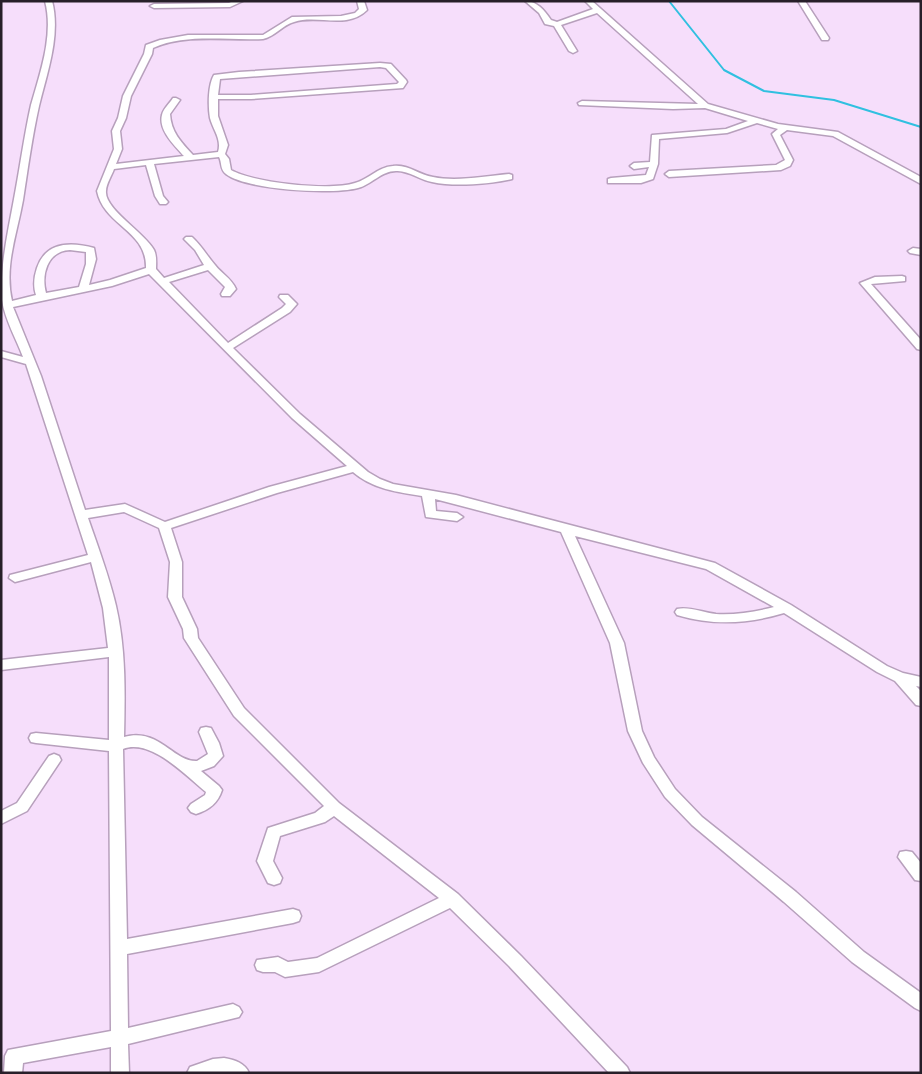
<svg xmlns="http://www.w3.org/2000/svg" width="922" height="1074" font-family="'PT Sans Narrow',sans-serif">
  <style>
    .lines { fill: none; stroke-linecap: round; stroke-linejoin: round }
    .stream { stroke: #30c0e0; stroke-width: 2 }
    .minor-casing { stroke: #b7a0bc; stroke-width: 3 }
    .minor { fill: #fff; fill-rule: evenodd }
  </style>
  <rect width="100%" height="100%" fill="#f6defb"/>
  <g class="lines">
    <path class="stream" d="M 669,1 L 724,70 L 764,91 L 834,100 L 921,127"/>
    <g class="minor-casing">
      <path id="minor" d="M 45,1 L 52,1 C 61,35 47,73 39,106 C 32,137 28,168 23,200 C 17,234 4,266 12,301 L 36,295 C 33,286 34,277 37,268 C 46,241 72,242 94,248 L 96,259 L 89,285 L 110,280 L 146,268 C 147,230 104,226 97,191 L 114,149 L 112,131 L 118,118 L 123,96 L 144,54 L 146,45 L 160,40 L 188,35 L 263,35 L 292,17 L 341,16 L 355,13 L 359,9 L 357,1 L 364,1 L 367,10 C 347,30 317,14 294,22 C 282,25 276,36 263,39 C 227,41 187,33 153,48 L 152,54 L 131,96 L 126,118 L 120,131 L 122,149 L 116,164 L 184,156 C 175,146 158,130 162,115 C 163,109 170,103 173,98 L 176,98 L 180,100 L 170,114 C 171,132 181,142 193,155 L 218,152 C 222,139 213,130 210,118 C 208,106 208,85 214,75 L 239,72 L 380,63 L 391,64 L 406,80 L 407,82 L 403,88 L 251,99 L 218,99 L 218,116 L 228,145 L 225,154 L 229,159 L 231,170 C 254,183 330,191 355,183 C 369,179 378,167 393,166 C 408,164 419,175 433,177 C 457,182 484,176 509,174 L 512,175 L 512,179 C 490,184 454,187 432,182 C 420,180 408,170 396,171 C 381,171 371,185 358,188 C 332,195 247,190 226,174 C 220,170 222,162 219,157 L 154,164 L 163,196 L 168,202 L 166,204 L 160,204 L 155,196 L 146,165 L 114,169 C 112,175 106,184 106,191 C 104,209 145,233 154,250 C 157,256 156,263 156,269 L 164,278 L 204,265 L 195,250 L 184,239 L 186,237 L 192,237 C 202,246 207,256 215,265 C 221,273 232,279 236,289 L 230,296 L 222,296 L 221,294 L 225,287 L 208,270 L 169,282 L 228,343 L 282,308 L 286,304 L 279,297 L 280,295 L 288,295 L 297,304 L 290,312 L 233,348 L 300,414 L 368,472 L 380,479 L 393,484 L 456,495 L 715,563 L 791,605 L 887,666 L 903,673 L 921,677 L 921,687 L 916,686 L 921,691 L 921,706 L 916,705 L 895,681 L 877,672 L 784,613 C 748,624 714,626 677,615 L 675,612 L 677,609 C 689,606 704,613 716,614 C 735,615 755,612 774,607 L 706,569 L 575,536 L 624,643 L 642,731 L 654,757 L 675,789 L 702,817 L 796,892 L 864,952 L 921,993 L 921,1011 L 915,1008 L 852,962 L 784,902 L 692,825 L 665,797 L 643,763 L 628,731 L 610,643 L 561,532 L 435,499 L 436,511 L 457,513 L 463,517 L 457,521 L 426,517 L 422,496 C 397,492 373,489 353,472 L 277,493 L 171,528 L 182,562 L 182,597 L 197,629 L 198,638 L 244,708 L 339,803 L 458,894 L 521,956 L 627,1067 L 630,1073 L 609,1073 L 509,966 L 450,908 L 319,972 L 285,977 L 275,972 L 263,972 L 257,970 L 255,965 L 257,960 L 278,957 L 288,962 L 317,958 L 439,898 L 334,816 L 325,822 L 280,836 L 273,861 L 282,878 L 280,883 L 274,885 L 268,883 L 257,861 L 268,828 L 315,813 L 324,806 L 234,716 L 184,638 L 183,629 L 168,597 L 170,562 L 159,528 L 124,512 L 88,518 C 98,547 109,576 116,606 C 126,649 125,694 124,737 C 159,727 173,762 197,761 L 208,754 L 199,732 L 201,728 L 206,727 L 211,728 L 219,743 L 223,756 L 214,766 L 201,771 L 219,786 L 222,790 C 218,803 209,810 196,814 L 191,812 L 188,808 L 191,804 L 205,795 L 206,792 C 186,776 151,738 123,749 L 127,939 L 293,909 L 299,911 L 301,916 L 299,921 L 293,923 L 127,954 L 128,1028 L 233,1004 L 239,1007 L 242,1012 L 239,1017 L 128,1044 L 129,1073 L 111,1073 L 111,1047 L 23,1063 L 22,1073 L 4,1073 L 5,1056 L 8,1050 L 111,1031 L 109,751 L 36,743 L 31,742 L 29,738 L 31,734 L 36,733 L 109,740 L 109,657 L 1,670 L 1,660 L 108,648 L 103,608 L 91,562 L 15,582 L 9,578 L 10,575 L 88,555 L 26,364 L 1,357 L 1,351 L 23,357 C 16,338 5,320 2,300 C 0,265 8,232 14,199 C 20,168 24,136 31,105 C 40,73 54,35 45,1 ZM 380,67 L 386,68 L 399,82 L 397,84 L 251,95 L 218,95 L 220,79 ZM 70,250 L 86,252 L 86,264 L 79,287 L 46,293 C 41,275 47,251 70,250 ZM 149,274 L 292,418 L 347,466 L 269,487 L 165,522 L 125,504 L 85,510 L 41,376 L 13,307 L 112,286 Z
        M 233,1 L 243,1 L 230,7 L 154,8 L 150,6 L 154,4 L 229,3 Z
        M 525,1 C 537,1 544,10 551,20 L 557,22 L 593,9 L 585,1 L 592,1 L 708,104 L 778,124 L 838,132 L 921,177 L 921,184 L 833,136 L 787,130 L 780,135 L 793,160 L 790,166 L 781,170 L 669,177 L 665,174 L 669,171 L 776,165 L 785,160 L 772,134 L 778,129 L 757,123 L 727,133 L 659,139 L 658,164 L 653,179 L 641,183 L 608,183 L 608,179 L 611,178 L 646,175 L 649,167 L 634,169 L 630,166 L 634,163 L 650,162 L 652,135 L 726,129 L 748,121 L 705,108 L 673,109 L 579,105 L 578,103 L 582,101 L 698,104 L 597,13 L 561,25 L 577,51 L 573,53 L 569,51 L 554,26 L 545,24 L 539,13 Z
        M 798,1 L 805,1 L 829,38 L 828,40 L 822,40 Z
        M 913,248 L 921,249 L 921,255 L 910,253 L 908,251 Z
        M 902,276 L 905,277 L 905,281 L 871,284 L 921,340 L 921,350 L 917,349 L 860,283 L 875,277 Z
        M 54,754 L 59,756 L 61,760 L 27,811 L 1,824 L 1,811 L 17,803 L 49,756 Z
        M 906,851 L 912,852 L 921,863 L 921,881 L 915,880 L 898,857 L 900,852 Z
        M 224,1058 C 235,1060 245,1063 249,1073 L 187,1073 L 190,1067 L 213,1059 Z"/>
    </g>
    <use href="#minor" class="minor"/>
  </g>
  <rect width="922" height="1074" fill="none" stroke="#271f29" stroke-width="5"/>
</svg>
